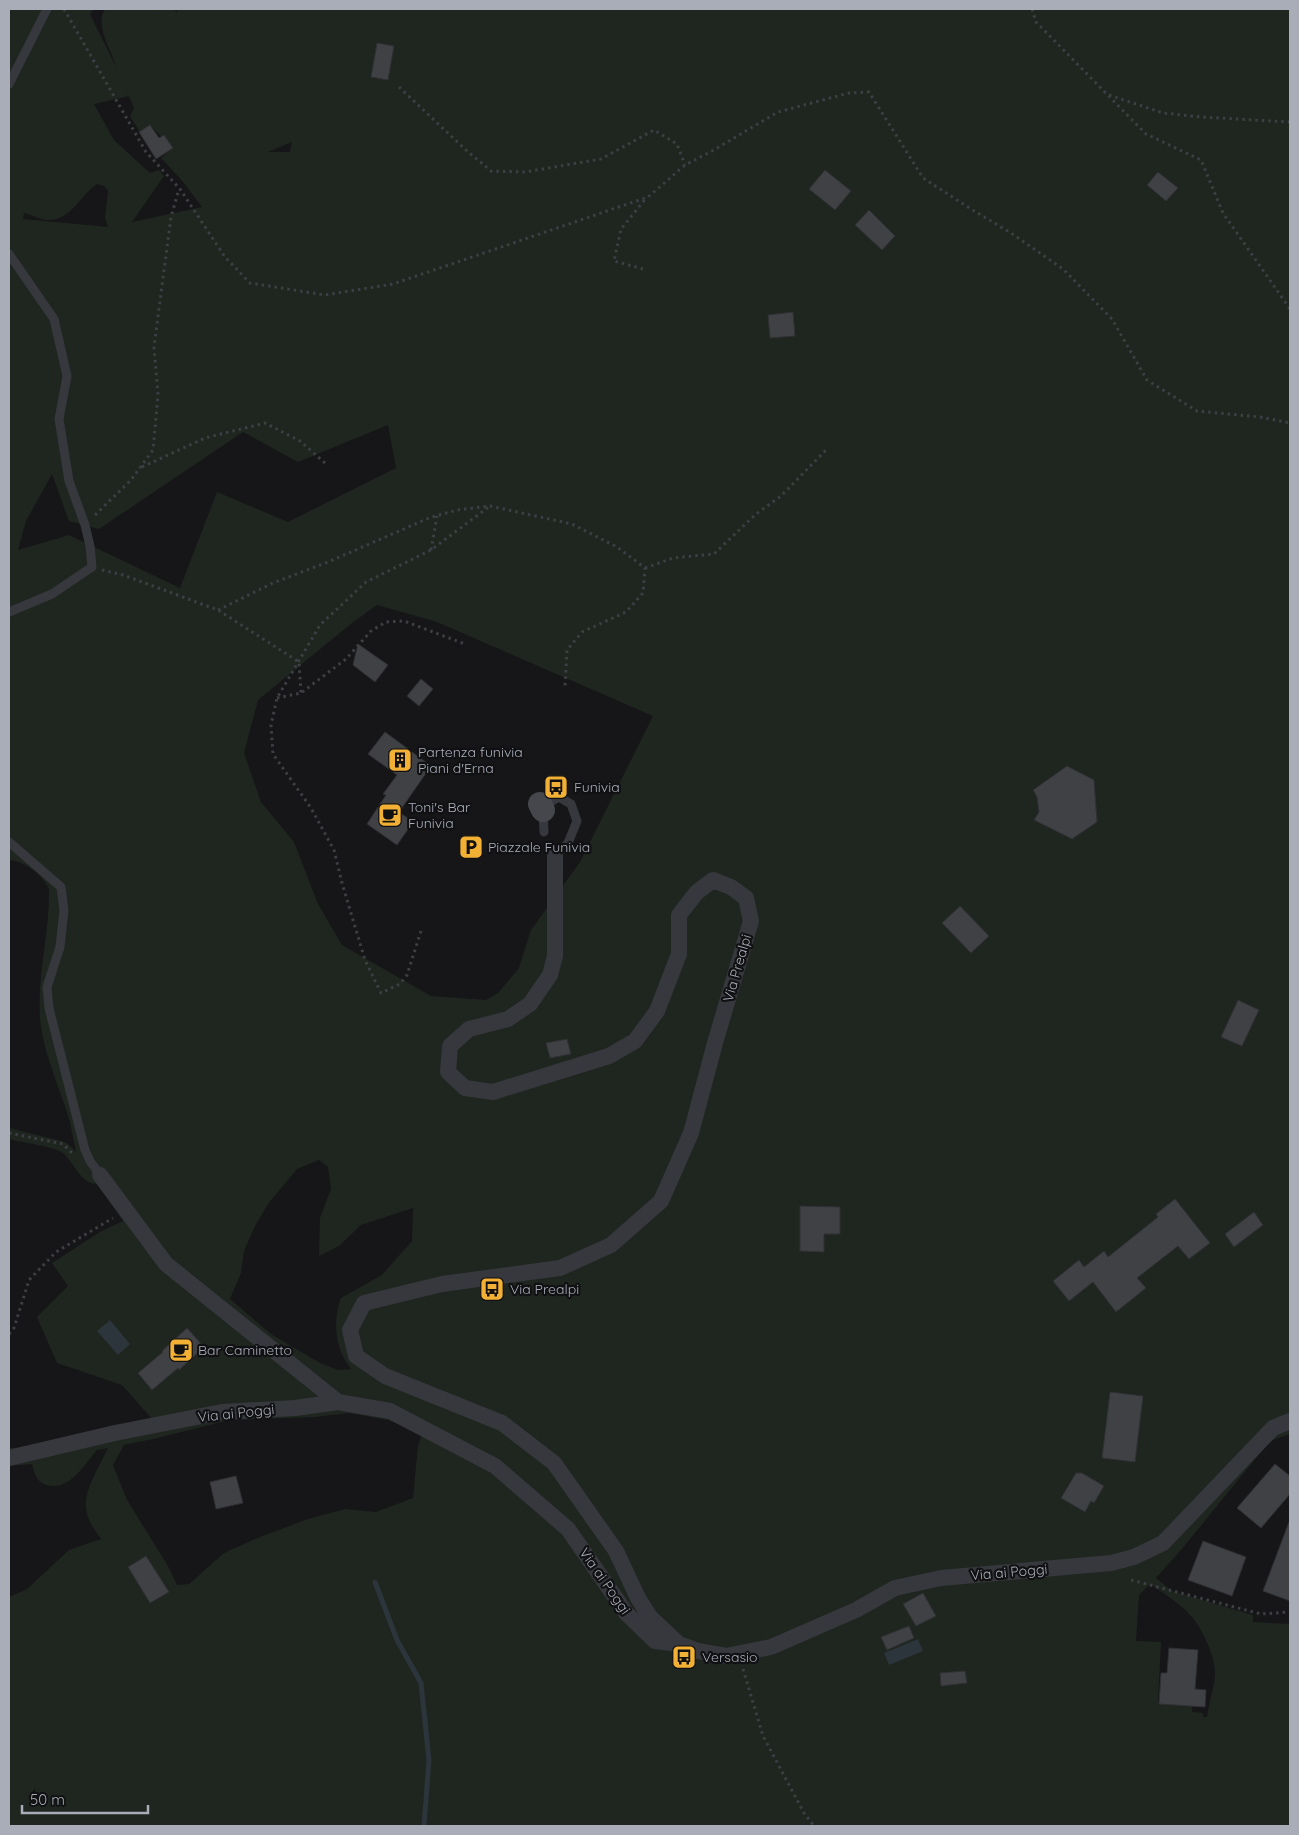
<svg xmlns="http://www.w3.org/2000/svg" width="1299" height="1835" font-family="Quicksand,sans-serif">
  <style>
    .green { fill: #1e261f; fill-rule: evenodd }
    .water { fill: #2c353c }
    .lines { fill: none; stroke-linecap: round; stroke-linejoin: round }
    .stream { stroke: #2c353c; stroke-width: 5 }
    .building { fill: #404145; stroke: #303034 }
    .path { stroke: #3d3f44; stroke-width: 3; stroke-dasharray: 2.5 4; stroke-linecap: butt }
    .lane { stroke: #37383d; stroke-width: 9 }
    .street { stroke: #37383d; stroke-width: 16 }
    .secondary { stroke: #45474d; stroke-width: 24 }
    .labels { text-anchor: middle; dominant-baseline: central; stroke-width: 4.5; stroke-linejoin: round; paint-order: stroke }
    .poi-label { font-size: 14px; fill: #a8adb8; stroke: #111113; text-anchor: start }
    .street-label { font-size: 14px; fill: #a8adb8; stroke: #111113 }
  </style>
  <rect width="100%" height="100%" fill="#161618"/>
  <path class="green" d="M 9,9 L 94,9 L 90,14 L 116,67 C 112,50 94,26 105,9 L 173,9 L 178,13 L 176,9 L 1290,9 L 1290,1434 L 1270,1441 L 1181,1550 L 1156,1578 L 1172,1591 L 1253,1615 L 1253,1622 L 1290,1624 L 1290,1826 L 9,1826 L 9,1597 L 27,1589 L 69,1550 L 101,1539 C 94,1529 85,1517 86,1503 C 86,1487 101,1463 108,1448 L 97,1450 C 84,1465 69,1492 46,1485 C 37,1482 34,1473 32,1464 L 9,1466 L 9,1448 L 15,1448 L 152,1419 L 122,1385 L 57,1363 L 37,1317 L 68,1286 L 52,1263 L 100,1232 L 123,1221 L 97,1184 C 80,1184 74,1162 63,1153 C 56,1147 20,1142 9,1139 L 9,1128 L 61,1141 L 67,1143 L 76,1152 C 74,1142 72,1132 70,1122 C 61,1091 46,1060 41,1027 C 35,981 50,935 49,889 C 43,875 24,861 9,860 ZM 124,85 L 134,108 L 130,116 L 141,134 L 151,126 L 172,148 L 161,158 L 184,183 L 202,207 L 132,222 L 164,176 L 159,170 L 150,173 L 114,140 L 94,104 L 129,96 ZM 292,142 L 290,152 L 268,152 ZM 97,184 L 104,186 L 108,191 L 105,218 L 108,227 L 23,219 L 24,213 C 33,215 42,221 51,220 C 72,218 81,195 97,184 ZM 388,425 L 396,468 L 288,522 L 217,492 L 180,588 L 69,535 L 18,550 L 26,521 L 52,474 L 69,521 L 99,529 L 243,432 L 298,462 ZM 377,605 L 437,622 L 653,716 L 580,862 L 531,930 L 519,968 L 498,993 L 486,1000 L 431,996 L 342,945 L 318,904 L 294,842 L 261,802 L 244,753 L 258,700 L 352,623 ZM 319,1160 L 328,1167 L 331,1189 L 320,1218 L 319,1256 L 339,1246 L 361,1225 L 413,1208 L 412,1241 L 382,1275 L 341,1298 C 332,1322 335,1349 351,1369 L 338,1370 L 320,1363 L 271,1334 L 230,1299 L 241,1273 L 244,1251 L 255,1226 L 268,1204 L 297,1169 ZM 349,1413 L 388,1420 L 422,1434 L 418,1445 L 413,1498 L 376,1512 L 345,1509 L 308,1519 L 255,1539 L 224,1553 L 189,1584 L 177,1585 L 168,1566 L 127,1500 L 113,1465 L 124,1445 L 153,1439 L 230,1420 L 315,1417 ZM 1150,1584 C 1162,1592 1181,1604 1190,1615 C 1202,1627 1216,1658 1215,1675 C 1214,1689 1209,1703 1207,1717 L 1203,1717 L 1203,1713 L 1192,1712 L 1192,1705 L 1158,1702 L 1161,1642 L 1136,1641 L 1139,1595 Z"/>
  <path class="water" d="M 110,1320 L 130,1344 L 118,1355 L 97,1331 Z
    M 918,1639 L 923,1651 L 889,1665 L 884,1653 Z"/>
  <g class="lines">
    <path class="stream" d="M 375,1582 L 397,1640 L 421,1683 L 429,1760 L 424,1826"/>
  </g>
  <path class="building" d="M 377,43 L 394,46 L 388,80 L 371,77 Z
    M 150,125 L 159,138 L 164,135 L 173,148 L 156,159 L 139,132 Z
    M 825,170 L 851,191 L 835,210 L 809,189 Z
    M 1158,172 L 1178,188 L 1166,201 L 1147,185 Z
    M 869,210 L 895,236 L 882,250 L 855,225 Z
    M 793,312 L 795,336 L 770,338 L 768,315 Z
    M 358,644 L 388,665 L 375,682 L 353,665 Z
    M 421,679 L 433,689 L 419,706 L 407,696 Z
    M 385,732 L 431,766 L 399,812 L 413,822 L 397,845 L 367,824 L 386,795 L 383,794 L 397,775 L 368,754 Z
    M 1067,766 L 1094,780 L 1097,822 L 1072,839 L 1034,820 L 1039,812 L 1037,797 L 1033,790 Z
    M 960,906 L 989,936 L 971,953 L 942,923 Z
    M 1238,1000 L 1259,1010 L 1242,1046 L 1221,1037 Z
    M 567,1039 L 571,1054 L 550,1058 L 546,1043 Z
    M 1175,1199 L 1210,1243 L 1189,1259 L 1178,1246 L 1137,1278 L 1146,1288 L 1116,1312 L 1093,1282 L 1069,1301 L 1053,1281 L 1079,1260 L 1084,1267 L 1104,1251 L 1108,1257 L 1158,1217 L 1156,1214 Z
    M 800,1206 L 840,1207 L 840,1234 L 824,1234 L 824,1252 L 800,1251 Z
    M 1254,1212 L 1263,1225 L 1234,1247 L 1225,1234 Z
    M 187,1328 L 204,1347 L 179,1370 L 178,1368 L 152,1390 L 138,1373 L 163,1352 L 162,1351 Z
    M 1110,1392 L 1143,1396 L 1135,1462 L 1102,1458 Z
    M 1275,1464 L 1290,1476 L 1290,1494 L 1261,1528 L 1237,1508 Z
    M 1076,1473 L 1082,1473 L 1104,1486 L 1094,1503 L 1091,1501 L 1085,1512 L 1061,1498 Z
    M 236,1476 L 243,1503 L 216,1509 L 210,1482 Z
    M 1289,1522 L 1290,1523 L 1290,1601 L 1263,1591 Z
    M 1203,1541 L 1246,1557 L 1232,1596 L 1188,1580 Z
    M 146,1556 L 169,1592 L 150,1603 L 128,1567 Z
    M 923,1593 L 936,1616 L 916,1626 L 903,1604 Z
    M 909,1626 L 914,1638 L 887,1650 L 881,1637 Z
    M 1169,1648 L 1198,1650 L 1195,1689 L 1206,1690 L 1205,1707 L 1159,1704 L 1161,1673 L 1167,1673 Z
    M 965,1671 L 967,1683 L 941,1686 L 940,1673 Z"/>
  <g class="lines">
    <path class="path" d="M 64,9 L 146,152 L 180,189 L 225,257 L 250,283 L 325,295 L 393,284 L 648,197 L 685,165 L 712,151 L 778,112 L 849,93 L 869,92 L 923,178 L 971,209 L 1011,233 L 1063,269 L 1112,319 L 1147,380 L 1197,411 L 1260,417 L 1290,423
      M 1032,9 L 1036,22 L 1146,134 L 1201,160 L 1223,213 L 1290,309
      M 399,87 L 467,151 L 491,171 L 525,172 L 601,159 L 654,130 L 677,144 L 685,165
      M 1109,95 L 1163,113 L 1201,117 L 1290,122
      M 643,269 L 614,261 L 621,229 L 647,197
      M 142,467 L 205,438 L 265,423 L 300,441 L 325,463
      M 95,515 L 131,480 L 153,450 L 158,395 L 154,347 L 171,217 L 179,189
      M 431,550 L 437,516
      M 645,568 L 673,558 L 714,554 L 756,514 L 781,496 L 826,450
      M 102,570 L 123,575 L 218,610 L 299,662 L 301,693
      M 218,610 L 273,583 L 328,562 L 429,518 L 457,510 L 490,506 L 572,524 L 617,547 L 645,568 L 643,593 L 626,612 L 582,632 L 567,650 L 565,686
      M 277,698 L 301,693 L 346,659 L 371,631 L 386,622 L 404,621 L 465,644
      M 421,931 L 407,975 L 400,984 L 381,993 L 365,960 L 342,883 L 334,850 L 311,808 L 273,754 L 271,725 L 277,698 L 320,625 L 366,582 L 431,550 L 490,506
      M 9,1133 L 63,1144 L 73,1154
      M 9,1334 L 14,1328 L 29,1280 L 56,1252 L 113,1218
      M 1131,1580 L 1261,1614 L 1290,1612
      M 743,1669 L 763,1736 L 804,1813 L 814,1826"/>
    <path class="lane" d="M 9,84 L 47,9
      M 9,254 L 54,319 L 67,376 L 59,419 L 69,481 L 85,525 L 90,546 L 92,567 L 52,594 L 9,612
      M 544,832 L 543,810 L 549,803 L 559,797 L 571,804 L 577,821 L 568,843 L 555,856
      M 9,842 L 61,887 L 64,910 L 60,947 L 47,987 L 49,1008 L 85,1150 L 90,1161 L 100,1175"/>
    <path class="street" d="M 555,856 L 555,956 L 550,975 L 530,1004 L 508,1019 L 469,1029 L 450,1046 L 448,1072 L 465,1088 L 493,1092 L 609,1056 L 635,1041 L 657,1011 L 679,954 L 679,915 L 697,892 L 713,880 L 731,887 L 746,898 L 751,921 L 715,1043 L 691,1133 L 661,1201 L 611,1245 L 560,1268 L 442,1284 L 364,1303 L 350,1330 L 356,1356 L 385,1376 L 502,1423 L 554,1463 L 616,1551 L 638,1598 L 650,1617 L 679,1644
      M 100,1175 L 166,1264 L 338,1402
      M 9,1458 L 115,1433 L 222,1412 L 295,1408 L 338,1402 L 390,1411 L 495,1466 L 568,1529 L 626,1613 L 655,1641 L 679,1644 L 698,1651 L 726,1656 L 771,1647 L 856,1610 L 895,1588 L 941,1578 L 1111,1563 L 1134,1557 L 1163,1543 L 1273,1428 L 1290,1421"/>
    <path class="secondary" d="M 540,804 L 543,810"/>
  </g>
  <defs>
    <g id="building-square" transform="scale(1.25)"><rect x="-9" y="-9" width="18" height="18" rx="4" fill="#f2b134" stroke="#111113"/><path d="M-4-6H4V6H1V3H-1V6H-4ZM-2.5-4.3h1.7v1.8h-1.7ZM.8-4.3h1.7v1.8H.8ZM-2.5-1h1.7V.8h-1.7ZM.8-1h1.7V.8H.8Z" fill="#111"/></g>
    <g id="bus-square" transform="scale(1.25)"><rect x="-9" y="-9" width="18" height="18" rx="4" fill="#f2b134" stroke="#111113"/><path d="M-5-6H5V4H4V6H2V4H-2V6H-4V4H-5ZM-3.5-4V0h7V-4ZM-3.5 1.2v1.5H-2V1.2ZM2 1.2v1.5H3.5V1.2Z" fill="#111"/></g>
    <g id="cafe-square" transform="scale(1.25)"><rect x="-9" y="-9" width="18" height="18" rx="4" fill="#f2b134" stroke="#111113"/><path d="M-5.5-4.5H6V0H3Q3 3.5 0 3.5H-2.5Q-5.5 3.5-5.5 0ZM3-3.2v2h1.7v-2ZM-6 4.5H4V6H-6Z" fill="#111"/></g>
    <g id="parking-square" transform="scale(1.25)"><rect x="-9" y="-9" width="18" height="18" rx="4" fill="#f2b134" stroke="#111113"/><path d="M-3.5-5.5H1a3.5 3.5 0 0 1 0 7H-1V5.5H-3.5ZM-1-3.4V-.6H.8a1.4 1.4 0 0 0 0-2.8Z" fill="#111"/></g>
  </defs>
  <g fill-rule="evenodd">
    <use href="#building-square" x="400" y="760"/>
    <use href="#bus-square" x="556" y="787"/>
    <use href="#cafe-square" x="390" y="815"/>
    <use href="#parking-square" x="471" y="847"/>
    <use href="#bus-square" x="492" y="1289"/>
    <use href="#cafe-square" x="181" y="1350"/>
    <use href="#bus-square" x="684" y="1657"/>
  </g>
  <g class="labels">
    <g class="poi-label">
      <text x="418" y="752">Partenza funivia<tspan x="418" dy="16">Piani d'Erna</tspan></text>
      <text x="574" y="787">Funivia</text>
      <text x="408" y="807">Toni's Bar<tspan x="408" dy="16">Funivia</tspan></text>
      <text x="488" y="847">Piazzale Funivia</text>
      <text x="510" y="1289">Via Prealpi</text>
      <text x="198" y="1350">Bar Caminetto</text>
      <text x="702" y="1657">Versasio</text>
    </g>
    <g class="street-label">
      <text transform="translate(737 968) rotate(-74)">Via Prealpi</text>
      <text transform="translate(236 1413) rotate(-6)">Via ai Poggi</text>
      <text transform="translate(1009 1572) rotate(-5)">Via ai Poggi</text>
      <text transform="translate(605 1581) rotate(55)">Via ai Poggi</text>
    </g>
  </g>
  <rect width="1299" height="1835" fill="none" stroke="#a8adb8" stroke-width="20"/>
  <path d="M22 1805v8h126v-8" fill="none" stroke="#a8adb8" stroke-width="2.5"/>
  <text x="30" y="1805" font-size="15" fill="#a8adb8" stroke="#111113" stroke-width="4" paint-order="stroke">50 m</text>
</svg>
